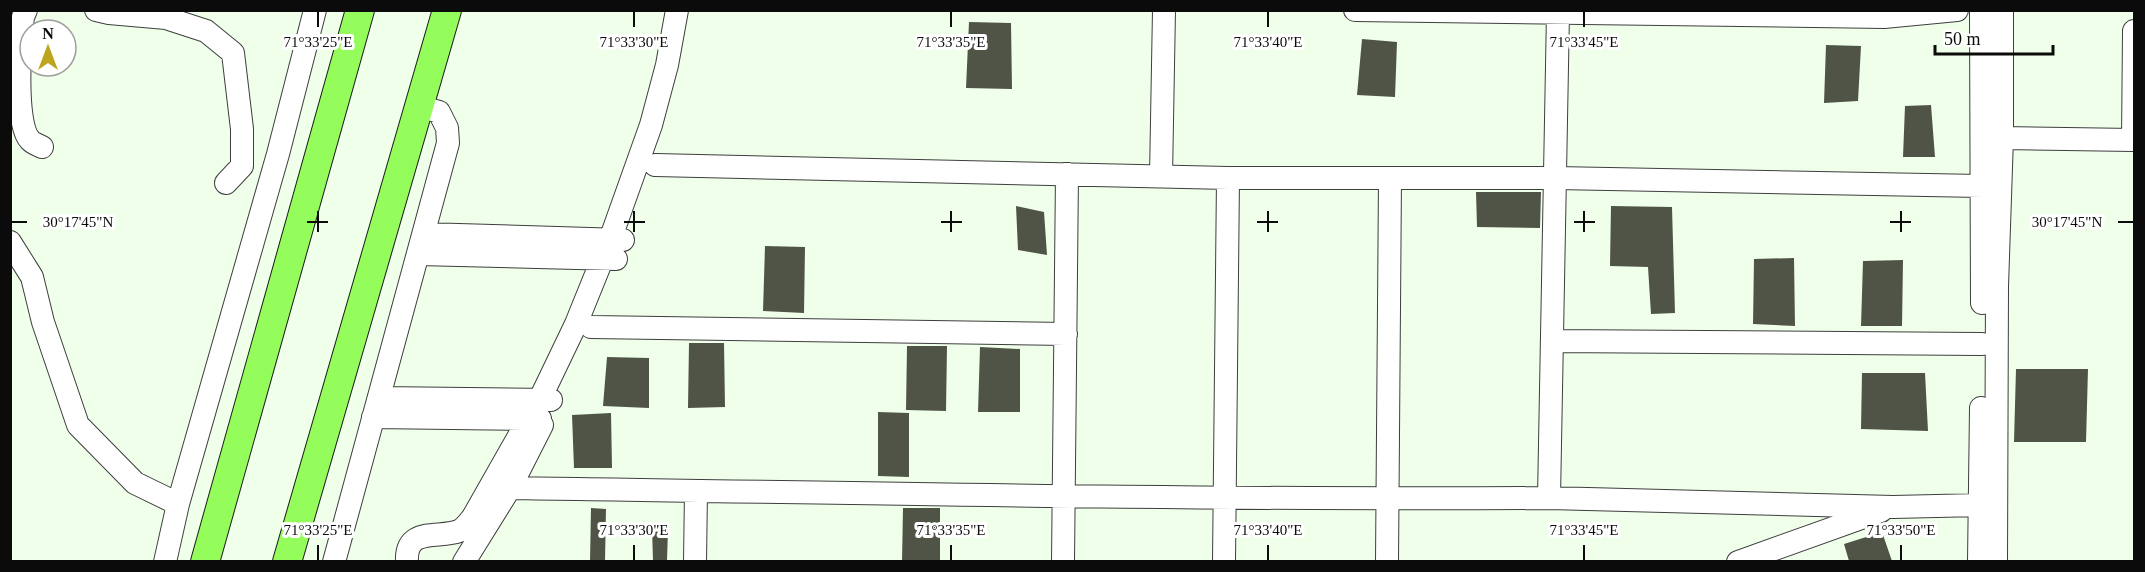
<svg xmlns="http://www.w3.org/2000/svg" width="2145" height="572" font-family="'Times New Roman',serif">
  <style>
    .building { fill: #505447 }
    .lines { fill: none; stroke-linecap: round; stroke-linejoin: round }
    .minor-casing { stroke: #3e3e3e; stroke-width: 24 }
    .major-casing { stroke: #1c1c1c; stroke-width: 30 }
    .minor { stroke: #fff; stroke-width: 22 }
    .major { stroke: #94fc5b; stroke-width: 28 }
    .ticks { fill: none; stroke: #0b0b0b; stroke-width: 2 }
    .ticks-label { font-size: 15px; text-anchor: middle; fill: #0b0b0b; stroke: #fff; stroke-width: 6; stroke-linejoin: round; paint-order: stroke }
  </style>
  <rect width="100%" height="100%" fill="#efffe9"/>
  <path class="building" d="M 969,22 L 1011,23 L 1012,89 L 966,88 Z
    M 1362,39 L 1397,42 L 1395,97 L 1357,95 Z
    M 1826,45 L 1861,46 L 1858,101 L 1824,103 Z
    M 1931,105 L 1935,157 L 1903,157 L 1905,106 Z
    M 1476,192 L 1541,192 L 1540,228 L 1477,227 Z
    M 1016,206 L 1044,212 L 1047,255 L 1018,250 Z
    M 1611,206 L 1672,207 L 1675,313 L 1651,314 L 1648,267 L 1610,266 Z
    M 765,246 L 805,247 L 804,313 L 763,311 Z
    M 1794,258 L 1795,326 L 1753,324 L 1754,259 Z
    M 1903,260 L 1902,326 L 1861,326 L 1863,261 Z
    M 689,343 L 724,343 L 725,407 L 688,408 Z
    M 907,346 L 947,346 L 946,411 L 906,410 Z
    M 980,347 L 1020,349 L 1020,412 L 978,412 Z
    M 607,357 L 649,358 L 649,408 L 603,406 Z
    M 2016,369 L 2088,369 L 2086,442 L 2014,442 Z
    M 1862,373 L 1925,373 L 1928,431 L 1861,429 Z
    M 878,412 L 909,413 L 909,477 L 878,476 Z
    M 611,413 L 612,468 L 574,468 L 572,415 Z
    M 591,508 L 606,509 L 605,561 L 590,561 Z
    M 903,508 L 940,508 L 940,561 L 902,561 Z
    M 652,527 L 668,529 L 667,561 L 653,561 Z
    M 1882,532 L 1892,561 L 1849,561 L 1844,544 Z"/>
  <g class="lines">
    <g class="minor-casing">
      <path id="minor" d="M 26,10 L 23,17 C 20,40 14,124 30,140 C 32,143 38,145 42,147
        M 96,10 L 109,13 L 166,18 L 206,31 L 233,53 L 242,129 L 242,166 L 226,183
        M 1355,10 L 1884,17 L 1957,10
        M 1981,10 L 1982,303
        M 2002,138 L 2134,140
        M 2133,140 L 2134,31
        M 655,165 L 1228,178 L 1556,178 L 1981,186
        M 1161,176 L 1164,10
        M 424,234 L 623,240
        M 10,242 L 32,277 L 43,322 L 78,425 L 135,483 L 178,504
        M 418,254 L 616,259
        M 591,327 L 1066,334
        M 1552,341 L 1982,344
        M 379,398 L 551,400
        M 373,417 L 540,419
        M 510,488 C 857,493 1203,500 1549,498 L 1558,12
        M 1549,498 L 1893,507 L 1980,505
        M 165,562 L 178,504 L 278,154 L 315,10
        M 334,562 L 448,143 L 447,128 L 439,112 L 419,106
        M 407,562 C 405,526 439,539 459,531 C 465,528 469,522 473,517 L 540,399 L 576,324 L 610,240 L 651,125 L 667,65 L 677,10
        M 464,562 L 510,488 L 542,425
        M 695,562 L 696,491
        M 1063,562 L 1067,174
        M 1224,562 L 1228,178
        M 1387,562 L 1390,179
        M 1738,562 L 1881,511
        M 1979,562 L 1981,408
        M 1996,562 L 1997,286 L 2002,138 L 2002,10"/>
    </g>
    <g class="major-casing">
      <path id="major" d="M 205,562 L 360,10
        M 287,562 L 447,10"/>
    </g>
    <use href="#minor" class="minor"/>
    <use href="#major" class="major"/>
  </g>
  <path class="ticks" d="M 318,12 L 318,27M 634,12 L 634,27M 951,12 L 951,27M 1268,12 L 1268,27M 1584,12 L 1584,27M 318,211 L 318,232M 634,211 L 634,232M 951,211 L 951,232M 1268,211 L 1268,232M 1584,211 L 1584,232M 1901,211 L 1901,232M 12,222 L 27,222M 307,222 L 328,222M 624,222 L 645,222M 941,222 L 962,222M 1257,222 L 1278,222M 1574,222 L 1595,222M 1890,222 L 1911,222M 2118,222 L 2133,222M 318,545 L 318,560M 634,545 L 634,560M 951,545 L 951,560M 1268,545 L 1268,560M 1584,545 L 1584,560M 1901,545 L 1901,560"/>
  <g class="ticks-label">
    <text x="318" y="47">71°33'25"E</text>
    <text x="634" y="47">71°33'30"E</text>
    <text x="951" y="47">71°33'35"E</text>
    <text x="1268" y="47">71°33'40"E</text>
    <text x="1584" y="47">71°33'45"E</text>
    <text x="78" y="227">30°17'45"N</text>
    <text x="2067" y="227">30°17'45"N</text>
    <text x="318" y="535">71°33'25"E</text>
    <text x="634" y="535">71°33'30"E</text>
    <text x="951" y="535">71°33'35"E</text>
    <text x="1268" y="535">71°33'40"E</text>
    <text x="1584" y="535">71°33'45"E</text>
    <text x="1901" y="535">71°33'50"E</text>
  </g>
  <rect width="2145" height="572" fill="none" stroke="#0b0b0b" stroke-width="24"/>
  <g transform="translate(48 48)"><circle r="28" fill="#ffffff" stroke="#9d9d9d" stroke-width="1.5"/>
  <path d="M0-4.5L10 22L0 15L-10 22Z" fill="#bda520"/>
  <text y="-9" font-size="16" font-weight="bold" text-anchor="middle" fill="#0b0b0b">N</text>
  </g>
  <path d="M1935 45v9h118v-9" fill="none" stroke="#0b0b0b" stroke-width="3"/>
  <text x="1944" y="45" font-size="18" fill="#0b0b0b" stroke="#ffffff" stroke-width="4.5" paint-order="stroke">50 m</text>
</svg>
